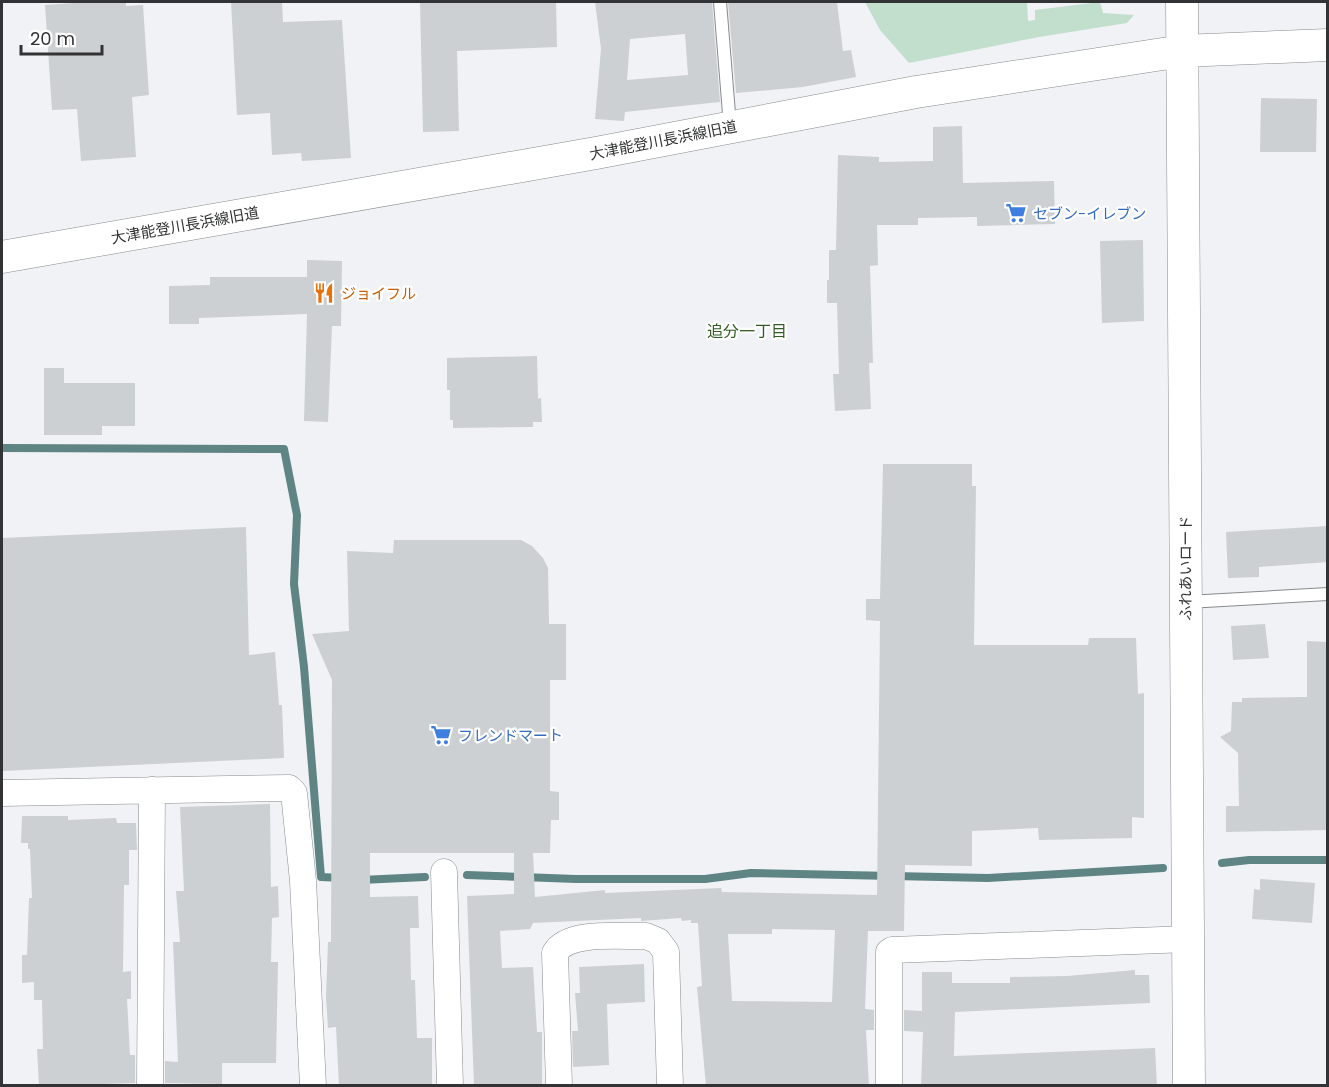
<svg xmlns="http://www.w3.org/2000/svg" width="1329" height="1087" font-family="Poppins,'Noto Sans JP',sans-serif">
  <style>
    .green { fill: #c2dfcd }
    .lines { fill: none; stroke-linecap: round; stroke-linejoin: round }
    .stream { stroke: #5f8484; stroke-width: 8 }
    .building { fill: #cdd0d2; fill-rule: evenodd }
    .service-casing { stroke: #888b8d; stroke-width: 14 }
    .minor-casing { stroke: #888b8d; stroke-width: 27 }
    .tertiary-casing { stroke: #888b8d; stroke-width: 33 }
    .service { stroke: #fff; stroke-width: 12 }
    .minor { stroke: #fff; stroke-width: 26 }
    .tertiary { stroke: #fff; stroke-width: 32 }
    .labels { text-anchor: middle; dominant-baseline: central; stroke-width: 4.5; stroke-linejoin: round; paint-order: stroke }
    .street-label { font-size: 15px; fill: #323334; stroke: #fff }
    .shop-label { font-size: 15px; fill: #366cbe; stroke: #fff; text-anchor: start }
    .food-label { font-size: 15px; fill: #c56008; stroke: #fff; text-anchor: start }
    .neighbourhood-label { font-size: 16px; fill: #325d23; stroke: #fff }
  </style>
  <rect width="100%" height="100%" fill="#f0f2f5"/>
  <path class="green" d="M 865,2 L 1027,2 L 1028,21 L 1035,20 L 1035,10 L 1100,2 L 1103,13 L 1134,15 L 1127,23 L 1039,37 L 909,63 L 880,30 Z"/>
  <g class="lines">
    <path class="stream" d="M 2,448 L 284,449 L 297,515 L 294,584 L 304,667 L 321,877 L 342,878
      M 1222,863 L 1249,860 L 1328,860
      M 467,875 L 576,879 L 705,879 L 751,873 L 988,878 L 1163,868
      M 361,880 L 425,877"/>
  </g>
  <path class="building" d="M 88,2 L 126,2 L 126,6 L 143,5 L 149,95 L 132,97 L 136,157 L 81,161 L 77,109 L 52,110 L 45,5 Z
    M 231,2 L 282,2 L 283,22 L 342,20 L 351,158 L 302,161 L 301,153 L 272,155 L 270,113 L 237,115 Z
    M 420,2 L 556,2 L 557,47 L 457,51 L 459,131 L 423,132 Z
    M 595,2 L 712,2 L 720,102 L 625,112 L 624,121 L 595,119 L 601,49 ZM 685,34 L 688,75 L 627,80 L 630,39 Z
    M 728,2 L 837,2 L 843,51 L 851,50 L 856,77 L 803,87 L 736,93 Z
    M 1261,98 L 1317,99 L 1316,152 L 1260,152 Z
    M 962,126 L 963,183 L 1054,181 L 1055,224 L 977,226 L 977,217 L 918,218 L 918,225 L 877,225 L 878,265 L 870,266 L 873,363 L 869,363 L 871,409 L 835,411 L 833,374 L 839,374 L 837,303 L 827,303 L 827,280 L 829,280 L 829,250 L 836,250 L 838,155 L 879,157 L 879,162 L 933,161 L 933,127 Z
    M 1143,240 L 1144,321 L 1102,323 L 1100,241 Z
    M 307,260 L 342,261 L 341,326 L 332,326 L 328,422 L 304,421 L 307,314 L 199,318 L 199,324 L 169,324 L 169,286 L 210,285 L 210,277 L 307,277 Z
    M 537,356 L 538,399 L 541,398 L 542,422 L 533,422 L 533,427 L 453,428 L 453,420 L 450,420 L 450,390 L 447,390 L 447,358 Z
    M 44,368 L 64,368 L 64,383 L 135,383 L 135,426 L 102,426 L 102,435 L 44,435 Z
    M 883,464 L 972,464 L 972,486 L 976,486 L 974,645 L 1088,645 L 1089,638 L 1136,638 L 1138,694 L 1144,693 L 1144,818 L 1132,817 L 1132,838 L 1039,840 L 1038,828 L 972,831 L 972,866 L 905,865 L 904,931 L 868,931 L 865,1009 L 874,1010 L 874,1030 L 866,1030 L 869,1086 L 706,1086 L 697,987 L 702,986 L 698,923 L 691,923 L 691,920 L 682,921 L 681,918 L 641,921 L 641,918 L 533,923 L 530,929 L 500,931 L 502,968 L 533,967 L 537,1032 L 542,1032 L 542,1086 L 474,1086 L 467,896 L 514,894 L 514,853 L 370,853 L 370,897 L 418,896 L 419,928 L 410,928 L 411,980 L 415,980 L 417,1038 L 432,1038 L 432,1086 L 339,1086 L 336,1027 L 328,1028 L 326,997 L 328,942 L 331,942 L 332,680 L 312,634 L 349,631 L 347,551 L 393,553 L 394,540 L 521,540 L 532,546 L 543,558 L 548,568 L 549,624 L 566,624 L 566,680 L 550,680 L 550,791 L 559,792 L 559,820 L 551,820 L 550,853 L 533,853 L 535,897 L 605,890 L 605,893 L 721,888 L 722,892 L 877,895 L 880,621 L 866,620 L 866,599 L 880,599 ZM 772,929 L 835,930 L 832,1002 L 732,1001 L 728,934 L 772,934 Z
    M 1328,526 L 1328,562 L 1259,567 L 1259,577 L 1228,578 L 1226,532 Z
    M 246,527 L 249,655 L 275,652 L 279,705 L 282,705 L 284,758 L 2,771 L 2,538 Z
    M 1265,624 L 1269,658 L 1233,660 L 1231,626 Z
    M 1307,641 L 1328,642 L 1328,830 L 1226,832 L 1226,806 L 1239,806 L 1238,753 L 1220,737 L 1231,731 L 1232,702 L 1242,702 L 1242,698 L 1307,697 Z
    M 270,804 L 271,887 L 278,886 L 279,917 L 272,918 L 271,962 L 278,962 L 276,1063 L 222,1063 L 222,1084 L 165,1083 L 165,1061 L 178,1062 L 173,942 L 180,942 L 176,891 L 184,891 L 180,807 Z
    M 22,816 L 68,816 L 68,820 L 116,818 L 117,823 L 136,823 L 137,850 L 129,850 L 129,885 L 124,885 L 123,972 L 131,971 L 131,999 L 127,999 L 130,1055 L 135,1055 L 135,1083 L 39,1086 L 37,1049 L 43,1049 L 42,1000 L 34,1000 L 34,982 L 22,983 L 22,955 L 27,955 L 29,898 L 32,898 L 30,849 L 28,849 L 28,843 L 21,843 Z
    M 1260,879 L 1315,883 L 1312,923 L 1252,919 L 1254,889 L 1260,890 Z
    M 644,964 L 645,1002 L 607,1004 L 609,1065 L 573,1067 L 572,1031 L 578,1031 L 575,993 L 580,993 L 579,967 Z
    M 1135,970 L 1135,975 L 1149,975 L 1150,1003 L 955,1012 L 954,1056 L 1155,1048 L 1157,1086 L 921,1086 L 923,1032 L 904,1031 L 904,1010 L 922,1011 L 922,972 L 952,972 L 952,983 L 1010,983 L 1010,977 L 1067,976 Z"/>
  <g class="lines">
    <g class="service-casing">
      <path id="service" d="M 720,2 L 730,126
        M 1187,602 L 1328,594"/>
    </g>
    <g class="minor-casing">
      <path id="minor" d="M 2,793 L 289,788 L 294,793 L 303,881 L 313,1086
        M 444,872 L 450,1086
        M 150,1086 L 152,790
        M 559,1086 L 555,953 C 568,930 622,937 646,936 L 658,941 L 666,952 L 670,1086
        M 889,1086 L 889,952 L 892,950 L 1188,939"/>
    </g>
    <g class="tertiary-casing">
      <path id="tertiary" d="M 1182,2 L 1189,1086
        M 2,257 L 596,153 L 916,92 L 1182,51 L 1328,45"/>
    </g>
    <use href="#service" class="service"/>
    <use href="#minor" class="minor"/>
    <use href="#tertiary" class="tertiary"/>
  </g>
  <defs>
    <g id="supermarket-bare" transform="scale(1.62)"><path d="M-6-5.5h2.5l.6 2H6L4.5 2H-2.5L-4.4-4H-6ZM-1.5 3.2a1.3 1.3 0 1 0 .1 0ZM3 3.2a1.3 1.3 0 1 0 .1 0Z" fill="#3f7fe0" stroke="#fff" stroke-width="2.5" paint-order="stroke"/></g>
    <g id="restaurant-bare" transform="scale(1.62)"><path d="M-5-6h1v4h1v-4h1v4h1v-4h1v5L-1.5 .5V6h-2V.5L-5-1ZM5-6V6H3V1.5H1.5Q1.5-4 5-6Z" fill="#e8710a" stroke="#fff" stroke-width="2.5" paint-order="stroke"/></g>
  </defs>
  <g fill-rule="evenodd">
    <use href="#supermarket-bare" x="1016" y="213"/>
    <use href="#restaurant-bare" x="324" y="293"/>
    <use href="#supermarket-bare" x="441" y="735"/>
  </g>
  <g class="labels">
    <g class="street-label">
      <text transform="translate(663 140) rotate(-11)">大津能登川長浜線旧道</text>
      <text transform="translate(185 225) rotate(-10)">大津能登川長浜線旧道</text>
      <text transform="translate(1185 568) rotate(-90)">ふれあいロード</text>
    </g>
    <g class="shop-label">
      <text x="1033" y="213">セブン-イレブン</text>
      <text x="458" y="735">フレンドマート</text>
    </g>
    <g class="food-label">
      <text x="341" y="293">ジョイフル</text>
    </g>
    <g class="neighbourhood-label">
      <text x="747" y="331">追分一丁目</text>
    </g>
  </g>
  <rect width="1329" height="1087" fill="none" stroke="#323334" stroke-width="6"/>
  <path d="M21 45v9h81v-9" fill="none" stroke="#323334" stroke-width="3"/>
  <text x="30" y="45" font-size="18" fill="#323334" stroke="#ffffff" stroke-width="4.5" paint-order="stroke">20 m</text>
</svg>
